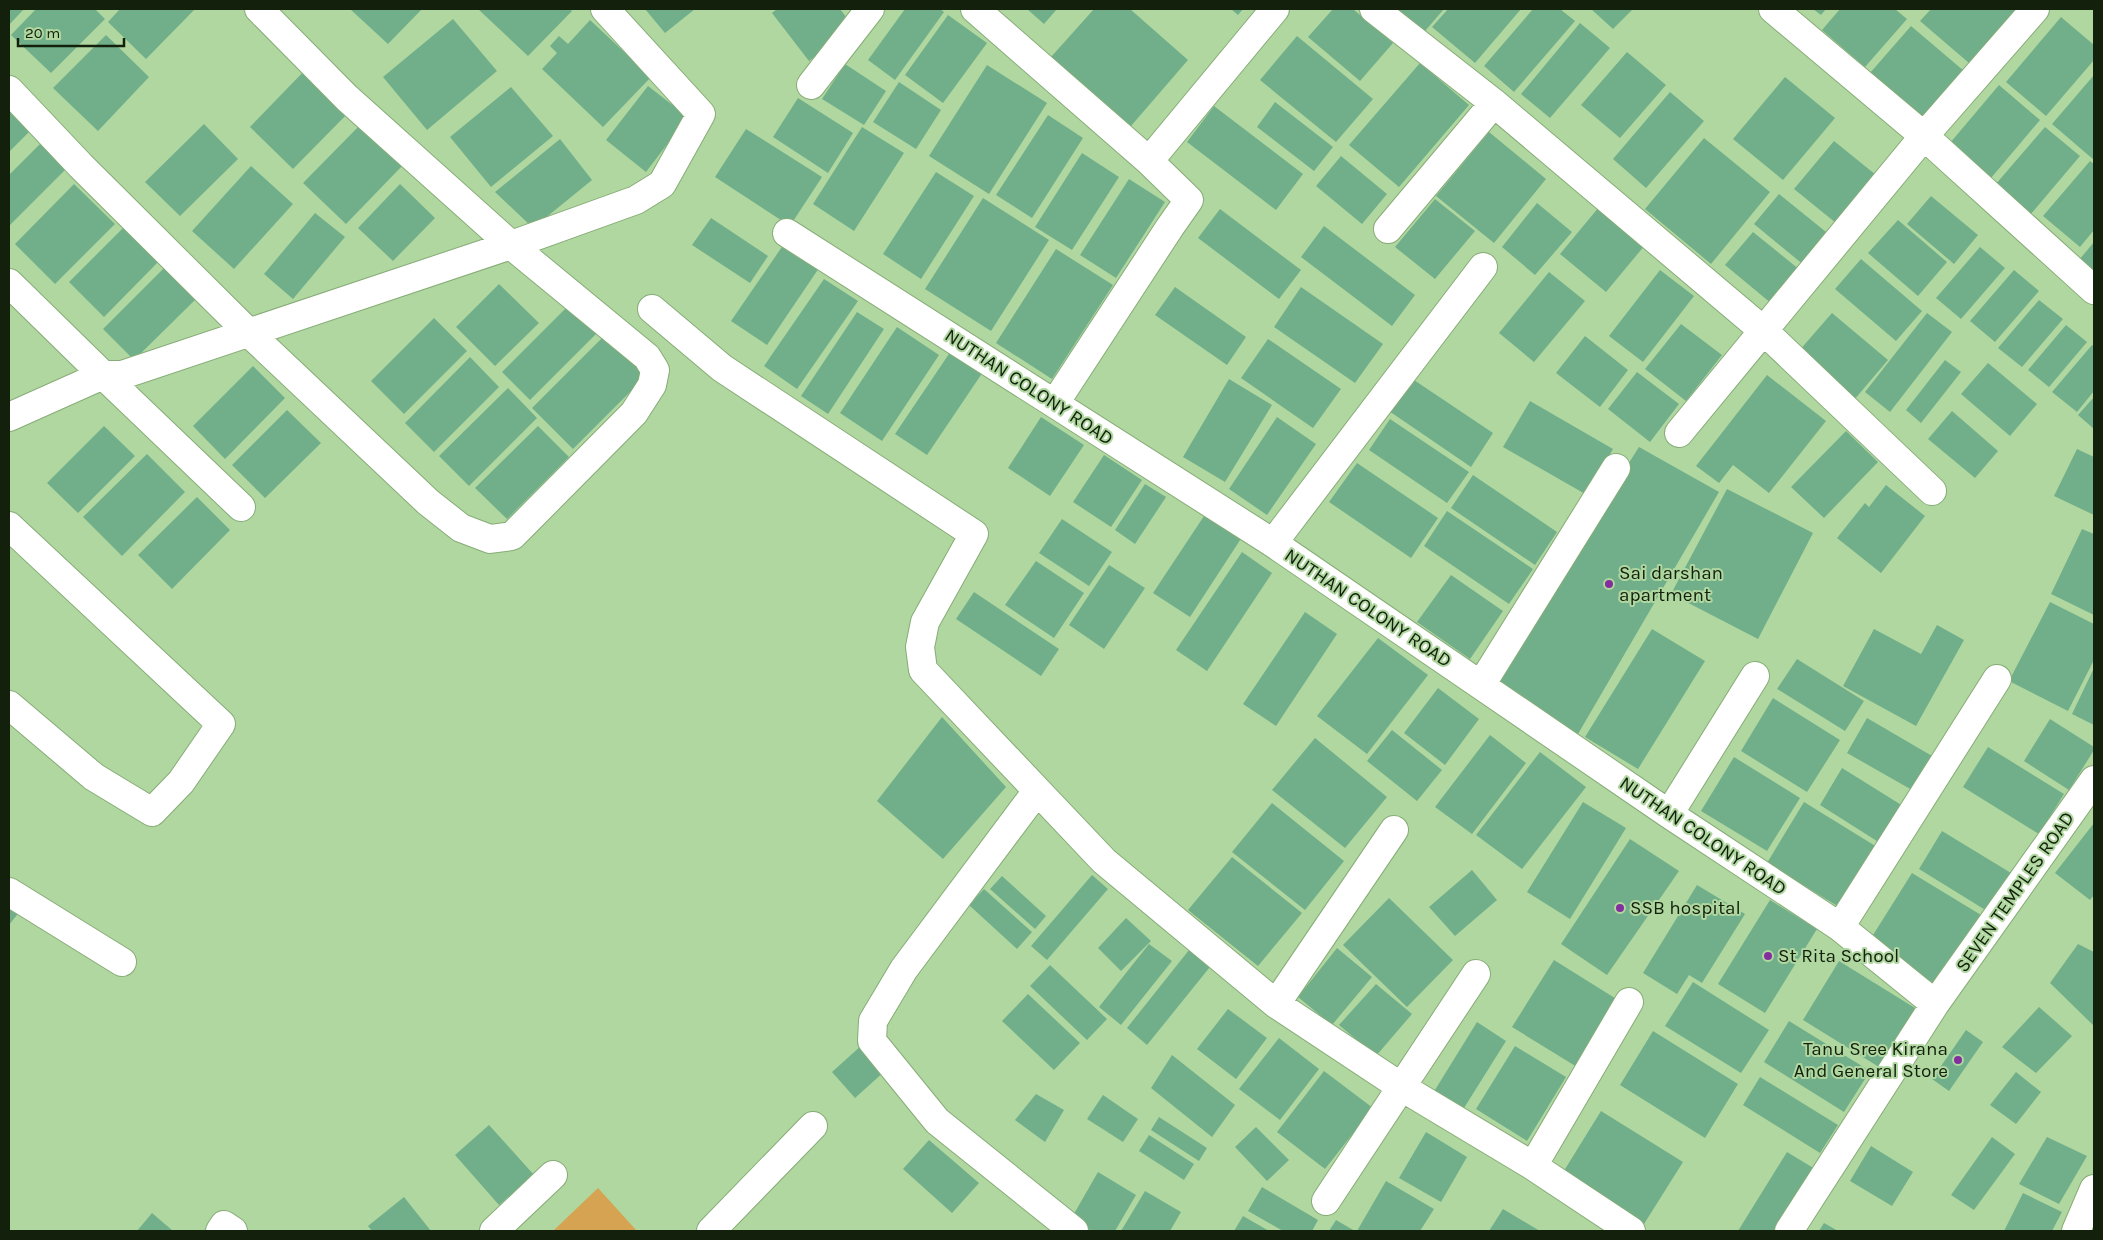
<svg xmlns="http://www.w3.org/2000/svg" width="2103" height="1240" font-family="Karla,sans-serif">
  <style>
    .green { fill: #d6a353 }
    .building { fill: #71af8a }
    .lines { fill: none; stroke-linecap: round; stroke-linejoin: round }
    .minor-casing { stroke: #87ac77; stroke-width: 30 }
    .minor { stroke: #fff; stroke-width: 28 }
    .poi-dot { fill: #822e9d; stroke: #b0d7a0; stroke-width: 2 }
    .labels { text-anchor: middle; dominant-baseline: central; stroke-width: 4; stroke-linejoin: round; paint-order: stroke }
    .street-label { font-size: 19px; fill: #12200c; stroke: #b0d7a0 }
    .poi-label { font-size: 19px; fill: #12200c; stroke: #b0d7a0; text-anchor: start }
  </style>
  <rect width="100%" height="100%" fill="#b0d7a0"/>
  <path class="green" d="M 598,1188 L 637,1231 L 553,1231 Z"/>
  <path class="building" d="M 9,9 L 24,9 L 9,25 Z
    M 36,9 L 95,9 L 105,19 L 51,73 L 11,35 Z
    M 120,9 L 195,9 L 146,59 L 108,22 Z
    M 350,9 L 422,9 L 388,44 Z
    M 478,9 L 570,9 L 572,11 L 528,56 Z
    M 645,9 L 695,9 L 665,33 Z
    M 777,9 L 840,9 L 854,27 L 809,61 L 772,13 Z
    M 905,9 L 940,9 L 944,12 L 895,80 L 868,60 Z
    M 1027,9 L 1057,9 L 1044,24 Z
    M 1094,9 L 1130,9 L 1188,60 L 1131,126 L 1051,57 Z
    M 1231,9 L 1243,9 L 1238,15 Z
    M 1333,9 L 1353,9 L 1393,43 L 1360,81 L 1308,37 Z
    M 1384,9 L 1444,9 L 1419,38 Z
    M 1448,9 L 1521,9 L 1475,63 L 1432,27 Z
    M 1533,9 L 1560,9 L 1575,21 L 1514,92 L 1484,66 Z
    M 1591,9 L 1633,9 L 1613,29 Z
    M 1813,9 L 1826,9 L 1821,15 Z
    M 1840,9 L 1895,9 L 1907,19 L 1865,67 L 1822,30 Z
    M 1931,9 L 2028,9 L 1976,69 L 1920,21 Z
    M 948,15 L 987,43 L 943,103 L 905,75 Z
    M 2061,17 L 2094,45 L 2094,60 L 2046,116 L 2006,82 Z
    M 453,19 L 497,71 L 427,130 L 383,77 Z
    M 590,20 L 651,77 L 603,127 L 542,69 L 557,53 L 550,46 L 559,36 L 568,44 Z
    M 1580,23 L 1610,48 L 1550,118 L 1521,94 Z
    M 1911,26 L 1964,71 L 1923,118 L 1870,73 Z
    M 106,35 L 149,77 L 98,131 L 53,88 Z
    M 1297,36 L 1373,99 L 1336,142 L 1260,80 Z
    M 1627,52 L 1666,85 L 1620,138 L 1581,105 Z
    M 1420,63 L 1469,105 L 1399,187 L 1349,145 Z
    M 845,64 L 886,91 L 864,125 L 822,99 Z
    M 987,65 L 1047,103 L 989,194 L 929,156 Z
    M 309,66 L 353,108 L 293,169 L 250,127 Z
    M 2094,75 L 2094,160 L 2052,124 Z
    M 1785,77 L 1835,118 L 1783,180 L 1733,139 Z
    M 899,82 L 941,110 L 916,149 L 873,122 Z
    M 1999,85 L 2040,120 L 1991,178 L 1950,143 Z
    M 648,86 L 688,117 L 646,172 L 606,140 Z
    M 511,87 L 553,136 L 491,187 L 450,137 Z
    M 1670,92 L 1704,121 L 1646,188 L 1613,159 Z
    M 798,98 L 853,133 L 828,173 L 773,137 Z
    M 1275,102 L 1333,147 L 1314,171 L 1257,127 Z
    M 9,103 L 33,128 L 9,152 Z
    M 1214,106 L 1303,174 L 1276,210 L 1187,142 Z
    M 1048,115 L 1083,138 L 1032,218 L 996,195 Z
    M 204,124 L 238,159 L 180,216 L 145,182 Z
    M 361,124 L 403,165 L 346,224 L 303,183 Z
    M 862,127 L 904,153 L 854,231 L 813,204 Z
    M 2045,127 L 2080,156 L 2030,215 L 1995,185 Z
    M 746,129 L 822,177 L 790,226 L 715,177 Z
    M 1489,132 L 1546,179 L 1494,243 L 1436,196 Z
    M 1704,138 L 1770,192 L 1711,264 L 1645,209 Z
    M 560,139 L 592,180 L 533,228 L 495,192 Z
    M 1834,141 L 1876,175 L 1836,223 L 1794,189 Z
    M 40,144 L 65,170 L 9,226 L 9,175 Z
    M 1082,153 L 1119,177 L 1072,250 L 1035,227 Z
    M 1341,156 L 1387,194 L 1362,224 L 1316,186 Z
    M 2090,161 L 2094,164 L 2094,230 L 2080,247 L 2043,216 Z
    M 251,166 L 293,204 L 234,269 L 192,231 Z
    M 936,172 L 974,196 L 921,279 L 883,254 Z
    M 1129,179 L 1165,202 L 1116,278 L 1080,255 Z
    M 74,184 L 115,224 L 55,284 L 15,244 Z
    M 400,184 L 435,218 L 393,261 L 358,228 Z
    M 1779,194 L 1831,236 L 1805,266 L 1754,224 Z
    M 1931,196 L 1978,235 L 1954,264 L 1907,224 Z
    M 983,198 L 1049,240 L 991,331 L 925,289 Z
    M 1435,199 L 1475,231 L 1435,279 L 1395,247 Z
    M 1604,201 L 1650,239 L 1606,292 L 1560,254 Z
    M 1537,203 L 1572,232 L 1535,275 L 1502,247 Z
    M 1220,209 L 1301,270 L 1279,299 L 1198,238 Z
    M 315,213 L 345,237 L 293,299 L 264,274 Z
    M 711,218 L 768,256 L 750,283 L 692,245 Z
    M 1898,220 L 1947,262 L 1918,296 L 1868,253 Z
    M 127,224 L 162,258 L 104,317 L 69,282 Z
    M 1324,226 L 1415,295 L 1392,326 L 1301,257 Z
    M 1753,232 L 1800,270 L 1772,304 L 1725,265 Z
    M 786,241 L 821,265 L 767,345 L 731,321 Z
    M 2094,242 L 2094,273 L 2079,260 Z
    M 1980,247 L 2005,268 L 1961,319 L 1936,298 Z
    M 1056,249 L 1113,285 L 1052,379 L 996,343 Z
    M 1861,259 L 1922,311 L 1896,341 L 1835,289 Z
    M 164,268 L 195,300 L 134,360 L 103,329 Z
    M 1660,270 L 1694,296 L 1643,362 L 1609,336 Z
    M 2014,270 L 2039,291 L 1995,342 L 1970,321 Z
    M 1549,272 L 1585,301 L 1534,362 L 1499,333 Z
    M 824,279 L 858,301 L 797,389 L 764,366 Z
    M 499,284 L 539,323 L 495,366 L 456,327 Z
    M 1175,287 L 1246,337 L 1227,365 L 1155,315 Z
    M 1301,287 L 1383,344 L 1355,383 L 1274,327 Z
    M 574,300 L 602,328 L 530,400 L 502,372 Z
    M 2039,300 L 2063,319 L 2022,367 L 1998,348 Z
    M 857,312 L 884,329 L 828,414 L 801,396 Z
    M 1832,313 L 1888,360 L 1854,400 L 1798,352 Z
    M 1927,313 L 1952,332 L 1890,412 L 1865,392 Z
    M 434,318 L 467,351 L 404,414 L 371,381 Z
    M 1681,324 L 1722,355 L 1686,401 L 1645,369 Z
    M 2066,325 L 2087,342 L 2049,387 L 2028,370 Z
    M 897,327 L 939,355 L 882,441 L 840,413 Z
    M 607,333 L 648,374 L 573,449 L 532,408 Z
    M 1585,336 L 1628,370 L 1600,407 L 1556,373 Z
    M 1268,339 L 1341,389 L 1313,428 L 1241,378 Z
    M 957,342 L 989,363 L 927,455 L 895,434 Z
    M 2092,345 L 2094,347 L 2094,391 L 2077,412 L 2052,392 Z
    M 470,357 L 499,387 L 434,452 L 405,423 Z
    M 1945,360 L 1961,372 L 1921,423 L 1906,410 Z
    M 1988,363 L 2037,404 L 2010,436 L 1961,394 Z
    M 253,366 L 285,398 L 225,459 L 193,426 Z
    M 1637,372 L 1679,404 L 1650,442 L 1608,409 Z
    M 1767,375 L 1826,421 L 1769,493 L 1733,465 L 1719,483 L 1696,466 Z
    M 1411,378 L 1493,433 L 1471,467 L 1389,411 Z
    M 1229,379 L 1272,405 L 1225,482 L 1183,457 Z
    M 508,388 L 537,418 L 469,486 L 439,456 Z
    M 2094,397 L 2094,429 L 2078,415 Z
    M 1530,401 L 1613,449 L 1587,495 L 1503,447 Z
    M 287,410 L 321,443 L 265,498 L 232,465 Z
    M 1952,411 L 1998,451 L 1975,478 L 1928,439 Z
    M 1041,417 L 1084,445 L 1050,496 L 1008,468 Z
    M 1277,417 L 1316,444 L 1267,515 L 1229,489 Z
    M 1390,419 L 1469,472 L 1447,503 L 1369,450 Z
    M 104,426 L 135,456 L 78,513 L 47,483 Z
    M 538,426 L 569,457 L 507,519 L 475,488 Z
    M 1846,431 L 1878,462 L 1824,518 L 1791,487 Z
    M 1639,447 L 1719,492 L 1578,734 L 1493,677 Z
    M 2077,449 L 2094,457 L 2094,515 L 2054,496 Z
    M 147,454 L 185,492 L 122,556 L 83,517 Z
    M 1104,455 L 1142,480 L 1111,527 L 1073,502 Z
    M 1357,463 L 1438,518 L 1411,558 L 1329,502 Z
    M 1473,475 L 1557,532 L 1535,565 L 1451,508 Z
    M 1145,484 L 1166,497 L 1135,544 L 1115,530 Z
    M 1886,485 L 1925,516 L 1881,573 L 1837,538 L 1865,503 L 1869,507 Z
    M 1727,489 L 1813,533 L 1758,639 L 1671,594 Z
    M 197,497 L 230,530 L 172,589 L 138,555 Z
    M 1208,510 L 1244,534 L 1190,617 L 1153,593 Z
    M 1447,511 L 1533,569 L 1509,604 L 1424,546 Z
    M 1062,519 L 1112,552 L 1089,586 L 1039,553 Z
    M 2082,529 L 2094,534 L 2094,615 L 2051,594 Z
    M 1242,552 L 1272,573 L 1207,671 L 1176,650 Z
    M 1036,561 L 1084,593 L 1054,638 L 1005,605 Z
    M 1109,565 L 1145,588 L 1104,649 L 1069,625 Z
    M 1451,575 L 1503,611 L 1470,659 L 1417,622 Z
    M 974,592 L 1059,649 L 1041,676 L 956,619 Z
    M 2050,602 L 2094,624 L 2094,660 L 2068,711 L 2009,681 Z
    M 1305,612 L 1337,634 L 1276,726 L 1243,704 Z
    M 1937,625 L 1964,640 L 1916,726 L 1843,686 L 1874,629 L 1921,654 Z
    M 1652,629 L 1705,661 L 1638,769 L 1585,737 Z
    M 1378,638 L 1428,675 L 1367,754 L 1317,716 Z
    M 1797,659 L 1864,701 L 1845,731 L 1777,689 Z
    M 2094,668 L 2094,725 L 2072,714 Z
    M 1438,688 L 1479,719 L 1445,765 L 1404,733 Z
    M 1773,698 L 1840,740 L 1807,792 L 1741,751 Z
    M 942,717 L 1006,787 L 943,859 L 877,801 Z
    M 1867,718 L 1939,760 L 1919,794 L 1847,753 Z
    M 2050,719 L 2094,747 L 2094,750 L 2069,790 L 2024,761 Z
    M 1392,730 L 1442,770 L 1417,801 L 1367,761 Z
    M 1490,735 L 1526,763 L 1472,834 L 1435,807 Z
    M 1315,738 L 1387,797 L 1345,848 L 1272,790 Z
    M 1988,747 L 2064,794 L 2039,834 L 1963,787 Z
    M 1540,752 L 1586,787 L 1522,869 L 1476,835 Z
    M 1734,757 L 1800,798 L 1767,851 L 1701,811 Z
    M 1842,768 L 1903,806 L 1880,843 L 1820,805 Z
    M 1583,802 L 1626,828 L 1570,919 L 1527,892 Z
    M 1804,802 L 1877,847 L 1839,907 L 1767,863 Z
    M 1272,803 L 1344,861 L 1305,910 L 1232,852 Z
    M 2094,823 L 2094,895 L 2090,900 L 2055,873 Z
    M 1942,831 L 2011,873 L 1987,911 L 1919,869 Z
    M 1630,839 L 1679,871 L 1607,975 L 1561,944 Z
    M 1232,857 L 1302,913 L 1258,966 L 1188,910 Z
    M 1472,870 L 1497,900 L 1455,936 L 1429,907 Z
    M 1912,873 L 1981,915 L 1937,985 L 1868,943 Z
    M 1092,875 L 1108,889 L 1047,960 L 1031,946 Z
    M 1002,876 L 1046,916 L 1035,929 L 990,889 Z
    M 1697,885 L 1745,914 L 1702,983 L 1689,975 L 1677,994 L 1643,973 Z
    M 984,889 L 1032,932 L 1017,949 L 969,905 Z
    M 1389,898 L 1453,960 L 1407,1007 L 1343,945 Z
    M 1770,900 L 1817,929 L 1765,1013 L 1718,984 Z
    M 9,903 L 20,911 L 9,925 Z
    M 1126,918 L 1151,941 L 1121,971 L 1098,948 Z
    M 1149,944 L 1172,961 L 1121,1025 L 1099,1007 Z
    M 2078,944 L 2094,952 L 2094,1026 L 2050,983 Z
    M 1193,945 L 1214,962 L 1147,1045 L 1127,1028 Z
    M 1337,948 L 1372,977 L 1332,1025 L 1298,997 Z
    M 1554,960 L 1618,1000 L 1577,1067 L 1512,1027 Z
    M 1839,961 L 1915,1008 L 1879,1067 L 1803,1020 Z
    M 1050,965 L 1107,1019 L 1087,1040 L 1030,986 Z
    M 1693,982 L 1769,1030 L 1741,1073 L 1665,1026 Z
    M 1376,984 L 1412,1014 L 1376,1056 L 1339,1025 Z
    M 1028,994 L 1080,1043 L 1054,1070 L 1002,1021 Z
    M 2039,1007 L 2072,1036 L 2036,1073 L 2002,1047 Z
    M 1228,1009 L 1267,1038 L 1236,1079 L 1197,1049 Z
    M 1789,1021 L 1870,1071 L 1844,1112 L 1764,1062 Z
    M 1477,1022 L 1506,1041 L 1459,1116 L 1430,1098 Z
    M 1966,1030 L 1983,1042 L 1949,1091 L 1932,1079 Z
    M 1653,1031 L 1738,1084 L 1705,1138 L 1620,1085 Z
    M 1279,1038 L 1319,1069 L 1280,1120 L 1239,1089 Z
    M 862,1045 L 885,1071 L 855,1098 L 832,1072 Z
    M 1515,1046 L 1566,1077 L 1527,1141 L 1476,1109 Z
    M 1172,1055 L 1235,1105 L 1212,1137 L 1151,1088 Z
    M 1324,1071 L 1373,1108 L 1325,1169 L 1277,1132 Z
    M 2016,1072 L 2041,1092 L 2016,1124 L 1990,1105 Z
    M 1760,1077 L 1838,1125 L 1820,1153 L 1743,1105 Z
    M 1036,1094 L 1064,1110 L 1045,1142 L 1015,1120 Z
    M 1103,1095 L 1138,1119 L 1123,1142 L 1087,1119 Z
    M 1601,1111 L 1683,1162 L 1644,1224 L 1562,1174 Z
    M 1159,1117 L 1207,1148 L 1199,1161 L 1151,1130 Z
    M 489,1125 L 534,1175 L 499,1205 L 455,1155 Z
    M 1256,1127 L 1289,1160 L 1267,1181 L 1235,1147 Z
    M 1426,1132 L 1467,1157 L 1441,1202 L 1399,1178 Z
    M 1149,1135 L 1194,1164 L 1184,1180 L 1139,1151 Z
    M 1992,1137 L 2015,1154 L 1974,1210 L 1951,1195 Z
    M 2047,1137 L 2087,1156 L 2059,1204 L 2019,1184 Z
    M 929,1140 L 979,1183 L 952,1213 L 903,1169 Z
    M 1871,1146 L 1913,1172 L 1892,1206 L 1850,1181 Z
    M 1787,1152 L 1820,1172 L 1784,1231 L 1738,1231 Z
    M 1098,1172 L 1136,1195 L 1115,1231 L 1092,1231 L 1071,1219 Z
    M 1386,1181 L 1434,1209 L 1420,1231 L 1357,1231 Z
    M 1262,1187 L 1318,1220 L 1312,1231 L 1283,1231 L 1248,1211 Z
    M 1145,1191 L 1181,1212 L 1170,1231 L 1121,1231 Z
    M 2023,1193 L 2062,1212 L 2052,1231 L 2004,1231 Z
    M 404,1197 L 431,1231 L 372,1231 L 368,1226 Z
    M 1503,1209 L 1540,1231 L 1489,1231 Z
    M 152,1213 L 173,1231 L 137,1231 Z
    M 1243,1216 L 1269,1231 L 1234,1231 Z
    M 1336,1220 L 1355,1231 L 1329,1231 Z
    M 1824,1223 L 1838,1231 L 1819,1231 Z"/>
  <g class="lines">
    <g class="minor-casing">
      <path id="minor" d="M 975,9 L 1149,161 L 1189,200 L 1170,227 L 1055,403
        M 1374,9 L 1494,103 L 1765,332 L 1932,491
        M 1773,9 L 1924,136 L 2094,290
        M 811,85 L 870,9
        M 9,90 L 81,166 L 248,332 L 428,502 L 461,528 L 490,539 L 512,536 L 634,413 L 652,385 L 655,370 L 647,357 L 511,245 L 347,98 L 259,9
        M 1149,161 L 1275,9
        M 1388,229 L 1494,103
        M 787,233 L 1273,543 L 1669,814 L 1840,927 L 1935,1004
        M 9,283 L 103,375 L 122,375 L 511,245 L 636,200 L 662,184 L 701,114 L 605,9
        M 652,309 L 722,368 L 974,534 L 925,622 L 920,647 L 923,670 L 1104,861 L 1276,1004 L 1403,1088 L 1533,1166 L 1631,1231
        M 9,417 L 103,375 L 241,507
        M 1679,433 L 1924,136 L 2035,9
        M 9,526 L 221,724 L 181,782 L 152,812 L 94,777 L 9,705
        M 1273,543 L 1483,267
        M 1481,685 L 1616,468
        M 1037,791 L 904,969 L 873,1021 L 872,1041 L 937,1121 L 1074,1231
        M 1669,814 L 1755,676
        M 9,892 L 122,962
        M 1840,927 L 1997,679
        M 1276,1004 L 1394,830
        M 1533,1166 L 1629,1002
        M 1326,1201 L 1476,974
        M 220,1231 L 224,1225 L 233,1231
        M 494,1231 L 553,1175
        M 711,1231 L 813,1126
        M 1789,1231 L 1935,1004 L 2094,780
        M 2076,1231 L 2094,1189"/>
    </g>
    <use href="#minor" class="minor"/>
  </g>
  <g class="poi-dot">
    <circle cx="1609" cy="584" r="5"/>
    <circle cx="1620" cy="908" r="5"/>
    <circle cx="1768" cy="956" r="5"/>
    <circle cx="1958" cy="1060" r="5"/>
  </g>
  <g class="labels">
    <g class="street-label">
      <text transform="translate(1029 387) rotate(33)">NUTHAN COLONY ROAD</text>
      <text transform="translate(1368 608) rotate(34)">NUTHAN COLONY ROAD</text>
      <text transform="translate(1703 836) rotate(34)">NUTHAN COLONY ROAD</text>
      <text transform="translate(2015 892) rotate(-55)">SEVEN TEMPLES ROAD</text>
    </g>
    <g class="poi-label">
      <text x="1619" y="573">Sai darshan<tspan x="1619" dy="22">apartment</tspan></text>
      <text x="1630" y="908">SSB hospital</text>
      <text x="1778" y="956">St Rita School</text>
      <text x="1948" y="1049" text-anchor="end">Tanu Sree Kirana<tspan x="1948" dy="22">And General Store</tspan></text>
    </g>
  </g>
  <rect width="2103" height="1240" fill="none" stroke="#12200c" stroke-width="20"/>
  <path d="M18 38v8h106v-8" fill="none" stroke="#12200c" stroke-width="2.5"/>
  <text x="25" y="38" font-size="15" fill="#12200c" stroke="#b0d7a0" stroke-width="4" paint-order="stroke">20 m</text>
</svg>
